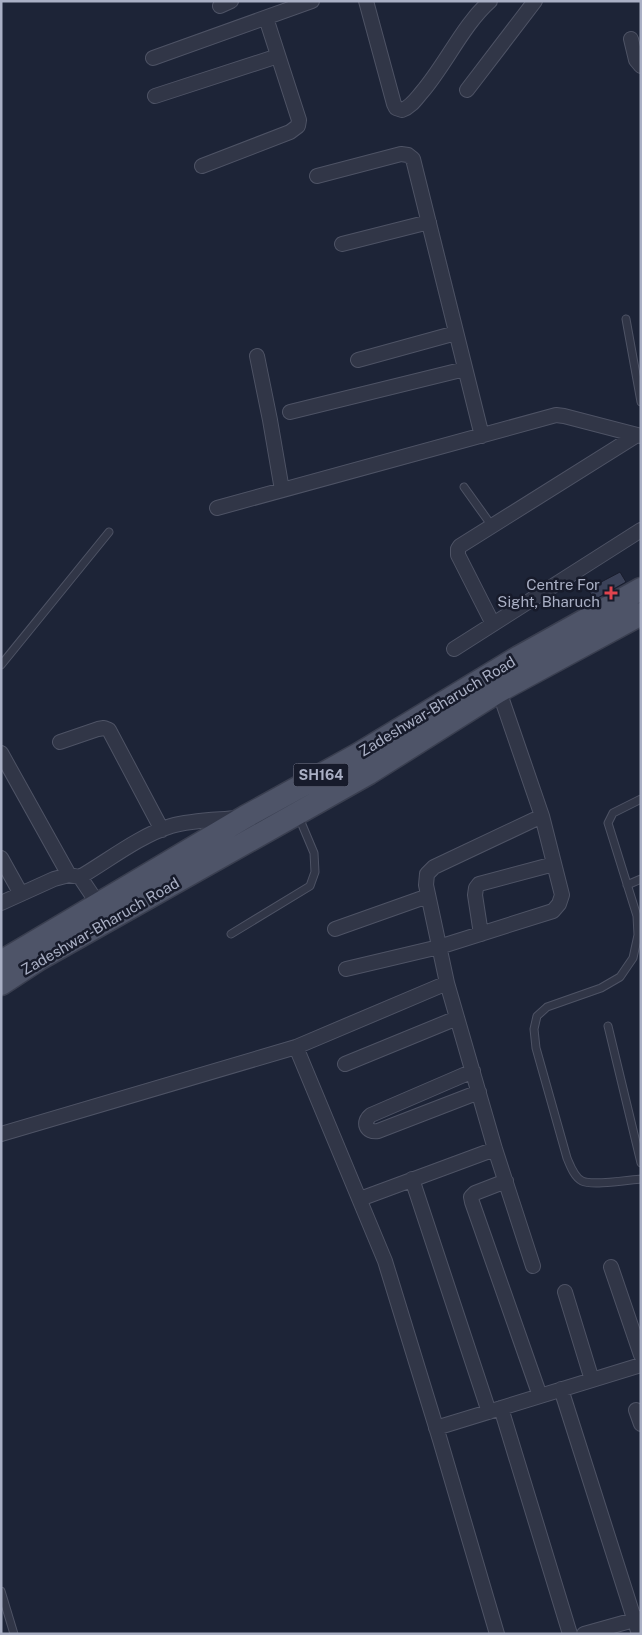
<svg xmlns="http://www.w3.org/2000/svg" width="642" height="1635" font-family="'Public Sans',sans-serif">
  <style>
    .building { fill: #3b4259; stroke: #191d2d }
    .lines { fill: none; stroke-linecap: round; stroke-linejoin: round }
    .service-casing { stroke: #4e5365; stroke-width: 9 }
    .minor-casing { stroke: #4e5365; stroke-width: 16 }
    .primary-casing { stroke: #3a3f50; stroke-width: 25 }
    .service { stroke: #313647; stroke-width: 7 }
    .minor { stroke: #313647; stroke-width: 14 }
    .primary { stroke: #4e5468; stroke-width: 22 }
    .health-dot { fill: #e0444e; stroke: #171b2b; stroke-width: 2 }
    .labels { text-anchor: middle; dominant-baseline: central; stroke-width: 5; stroke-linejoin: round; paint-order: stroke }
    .shield { fill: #171b2b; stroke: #7e8397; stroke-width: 1 }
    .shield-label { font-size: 14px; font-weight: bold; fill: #aab0c5 }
    .poi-label { font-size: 15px; fill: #aab0c5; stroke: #171b2b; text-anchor: end }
    .street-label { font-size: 15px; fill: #aab0c5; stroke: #171b2b }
  </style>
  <rect width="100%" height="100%" fill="#1d2437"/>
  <path class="building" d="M 620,572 L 626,582 L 594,600 L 588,589 Z"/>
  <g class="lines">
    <g class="service-casing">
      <path id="service" d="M 626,319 L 641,402
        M 464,487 L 492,526
        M 1,665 L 109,532
        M 641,799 L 613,813 L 608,823 L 637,916 L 638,935 L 633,958 L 620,977 L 601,988 L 547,1007 L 537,1016 L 534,1029 L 536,1048 L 567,1158 C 570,1165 574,1177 582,1181 C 592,1186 628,1180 641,1179
        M 627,885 L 641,879
        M 231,934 L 310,886 L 315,872 L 314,853 L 298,815
        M 608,1026 L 641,1163
        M 1,1591 L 14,1634"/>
    </g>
    <g class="minor-casing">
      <path id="minor" d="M 366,1 L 394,104 L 396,108 L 402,110 C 411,107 416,99 422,92 C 446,64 463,25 490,1
        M 220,6 L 231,1
        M 631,39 L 636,60 L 641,66
        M 153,58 L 312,1
        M 467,90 L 535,1
        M 155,96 L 278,56
        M 202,166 L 290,132 L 298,126 L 299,120 L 266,18
        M 317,176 L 401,154 L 408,155 L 413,159 L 482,436
        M 342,244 L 429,222
        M 257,356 L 270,420 L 282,490
        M 358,360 L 456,333
        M 290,412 L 465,369
        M 217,508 L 556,415 L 564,416 L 641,436
        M 493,624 L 458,555 L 458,549 L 460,546 L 637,435
        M 454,649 L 641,530
        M 60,742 L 98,729 L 104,728 L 109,730 L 162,830
        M 1,753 L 69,875
        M 1,858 L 21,894
        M 80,877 C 109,860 139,836 171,826 C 192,820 216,820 237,818
        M 1,903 L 54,879 L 69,875 L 80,877 L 98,904
        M 335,929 L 428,896
        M 481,934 L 475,895 L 476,888 L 479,884 L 554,864
        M 346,969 L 439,947 L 553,911 L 559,904 L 562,895 L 542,816 L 499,691
        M 296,1047 L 385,1261 L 440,1440 L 497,1634
        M 345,1064 L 457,1018
        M 473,1071 L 371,1115 C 362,1122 366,1133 378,1131 L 479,1092
        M 1,1134 L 296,1047 L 447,983
        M 412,1179 L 489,1412
        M 506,1181 L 475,1193 L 471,1197 L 472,1202 L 540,1396
        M 360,1199 L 495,1149
        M 533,1266 L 495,1149 L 447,983 L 426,885 L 427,874 L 434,867 L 542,816
        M 611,1267 L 641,1355
        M 565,1292 L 592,1380
        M 561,1389 L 639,1634
        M 501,1408 L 570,1634
        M 636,1410 L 641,1424
        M 436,1428 L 641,1365
        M 584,1634 L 641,1618"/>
    </g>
    <g class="primary-casing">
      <path id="primary" d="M 1,962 L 245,817 L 359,754 L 519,657 L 641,589
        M 1,984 L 39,959 L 369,773 L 499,691 L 641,614"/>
    </g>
    <use href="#service" class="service"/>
    <use href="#minor" class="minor"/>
    <use href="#primary" class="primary"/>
  </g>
  <path class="health-dot" d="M608.5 585.5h5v5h5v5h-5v5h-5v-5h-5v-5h5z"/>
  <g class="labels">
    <rect class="shield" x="293.5" y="763.5" width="55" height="23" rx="4"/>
    <g class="shield-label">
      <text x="321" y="775">SH164</text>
    </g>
    <g class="poi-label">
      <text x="600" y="584">Centre For<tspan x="600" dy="17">Sight, Bharuch</tspan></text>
    </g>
    <g class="street-label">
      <text transform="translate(437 706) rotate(-31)">Zadeshwar-Bharuch Road</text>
      <text transform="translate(100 926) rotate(-30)">Zadeshwar-Bharuch Road</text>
    </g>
  </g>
  <rect width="642" height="1635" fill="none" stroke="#aab0c5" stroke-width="5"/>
</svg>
